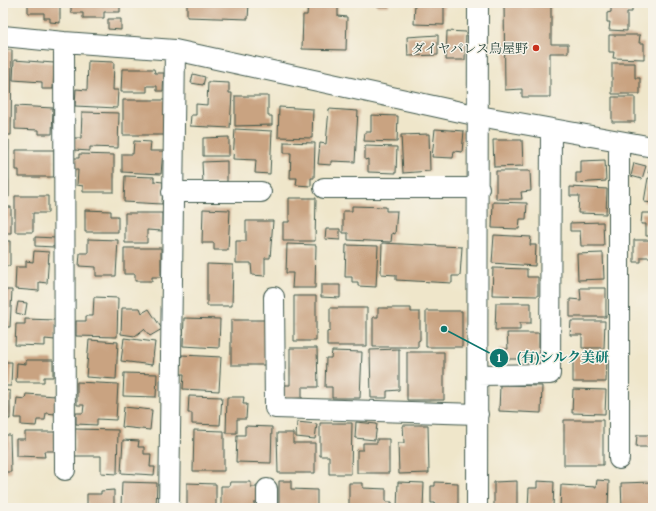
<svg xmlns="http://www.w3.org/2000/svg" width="656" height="511" font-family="'EB Garamond','Noto Serif JP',serif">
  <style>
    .building { fill: #c9a381 }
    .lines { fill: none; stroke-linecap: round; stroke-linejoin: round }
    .minor-casing { stroke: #3e564a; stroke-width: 22 }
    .minor { stroke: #fff; stroke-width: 20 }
    .poi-dot { fill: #c8321e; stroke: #f7f3e8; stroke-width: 1.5 }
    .labels { text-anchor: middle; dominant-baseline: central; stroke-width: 3; stroke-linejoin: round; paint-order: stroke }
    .poi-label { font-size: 13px; fill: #1f3d34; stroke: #f7f3e8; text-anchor: end }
    .leader { fill: none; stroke: #0f766e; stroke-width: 1.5 }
    .callout-dot { fill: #0f766e; stroke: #f7f3e8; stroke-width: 1.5 }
    .mark-label { font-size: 12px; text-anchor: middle; font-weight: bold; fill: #fff }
    .callout-label { font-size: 14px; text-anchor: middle; font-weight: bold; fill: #0f766e; stroke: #f7f3e8; stroke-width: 3; stroke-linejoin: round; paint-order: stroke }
  </style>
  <rect width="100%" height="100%" fill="#f7f3e8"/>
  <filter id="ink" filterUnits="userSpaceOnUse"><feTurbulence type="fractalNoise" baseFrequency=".025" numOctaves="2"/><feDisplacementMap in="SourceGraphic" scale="8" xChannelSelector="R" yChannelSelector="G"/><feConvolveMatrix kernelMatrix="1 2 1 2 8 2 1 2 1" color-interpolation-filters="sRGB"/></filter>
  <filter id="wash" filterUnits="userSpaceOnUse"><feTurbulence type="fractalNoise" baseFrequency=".012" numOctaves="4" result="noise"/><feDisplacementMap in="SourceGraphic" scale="16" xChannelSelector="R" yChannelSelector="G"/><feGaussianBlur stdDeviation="0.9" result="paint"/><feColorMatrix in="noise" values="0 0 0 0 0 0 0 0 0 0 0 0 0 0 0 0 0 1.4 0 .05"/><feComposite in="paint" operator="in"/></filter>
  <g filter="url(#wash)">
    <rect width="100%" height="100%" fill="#efe6ca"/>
    <g id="blocks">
      <path class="building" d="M 28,3 L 60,3 L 60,23 L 50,22 L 50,18 L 44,18 L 44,13 L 28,13 Z
        M 71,3 L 120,3 L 120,12 L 104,12 L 104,18 L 83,18 L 83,13 L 71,13 Z
        M 187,3 L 249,3 L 248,19 L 187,17 Z
        M 308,3 L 338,3 L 338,16 L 347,17 L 346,50 L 302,49 L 303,15 L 307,15 Z
        M 377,3 L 389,3 L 389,6 L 377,6 Z
        M 415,3 L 444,3 L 444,25 L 414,24 Z
        M 504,3 L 551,3 L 551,44 L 568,44 L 568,53 L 550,53 L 550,97 L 522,97 L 522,89 L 505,90 Z
        M 611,3 L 632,3 L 632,12 L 627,12 L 627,31 L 609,30 L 610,22 L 607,22 L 607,13 L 611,12 Z
        M 108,19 L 121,19 L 121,30 L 108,29 Z
        M 447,31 L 466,32 L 465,60 L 446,60 Z
        M 438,35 L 438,55 L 408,56 L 407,37 Z
        M 609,35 L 640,35 L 639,43 L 644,43 L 644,59 L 613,58 L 614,52 L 609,52 Z
        M 3,50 L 12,50 L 11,135 L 3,135 Z
        M 14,60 L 54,63 L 53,89 L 42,89 L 42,82 L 13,80 Z
        M 88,61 L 114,62 L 113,90 L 118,90 L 117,108 L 75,106 L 76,89 L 87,90 Z
        M 612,63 L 635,63 L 635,78 L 640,78 L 640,94 L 612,94 Z
        M 122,69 L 154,69 L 155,73 L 164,73 L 163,91 L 157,91 L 157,86 L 147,86 L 147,92 L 121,92 Z
        M 193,74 L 205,77 L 203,85 L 191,83 Z
        M 208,82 L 229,83 L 229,93 L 232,93 L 230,128 L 190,126 L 191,115 L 196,115 L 196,104 L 207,105 Z
        M 235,96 L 268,96 L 268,116 L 272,116 L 272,125 L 235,126 Z
        M 612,97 L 635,97 L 635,122 L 612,122 Z
        M 123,100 L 166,100 L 166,115 L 164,115 L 164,135 L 123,135 Z
        M 15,106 L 53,108 L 52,134 L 39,134 L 39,130 L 15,129 Z
        M 279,107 L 313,109 L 312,138 L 278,137 Z
        M 329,109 L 358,111 L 355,162 L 331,161 L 331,165 L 318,164 L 320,143 L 326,144 Z
        M 82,112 L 119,113 L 118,148 L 90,147 L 90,151 L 74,150 L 74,138 L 81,138 Z
        M 371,115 L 398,116 L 397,142 L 364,141 L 365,132 L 371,132 Z
        M 235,129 L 272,131 L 270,174 L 255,173 L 256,160 L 233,159 Z
        M 435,129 L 464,131 L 462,152 L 454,151 L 453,158 L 432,157 Z
        M 429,134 L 430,171 L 403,173 L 401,135 Z
        M 229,137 L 229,156 L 203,156 L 203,138 Z
        M 3,140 L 9,140 L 9,197 L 3,197 Z
        M 493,140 L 522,140 L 523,166 L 494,167 Z
        M 134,141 L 151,142 L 150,151 L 163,151 L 161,174 L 122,172 L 122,154 L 133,154 Z
        M 284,142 L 315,143 L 314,178 L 311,178 L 311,186 L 296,185 L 297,178 L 290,178 L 291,153 L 284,153 Z
        M 365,146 L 397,147 L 396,173 L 368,172 L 368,159 L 365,160 Z
        M 16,150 L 54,150 L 54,177 L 19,177 L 19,170 L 16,170 Z
        M 79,154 L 114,155 L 114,192 L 83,192 L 83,186 L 77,185 L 78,170 L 74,170 L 74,158 L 79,158 Z
        M 605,160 L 606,181 L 576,183 L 576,173 L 581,173 L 581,161 Z
        M 227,161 L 227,183 L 203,184 L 202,162 Z
        M 634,163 L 646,166 L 642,179 L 631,176 Z
        M 651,163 L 653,163 L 653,174 L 648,173 Z
        M 496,171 L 530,171 L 531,191 L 521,192 L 522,199 L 496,199 Z
        M 125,176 L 154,177 L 154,181 L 163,182 L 162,204 L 124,202 Z
        M 648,178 L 653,179 L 653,203 L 644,202 Z
        M 570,187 L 607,189 L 606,214 L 578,213 L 579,196 L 570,196 Z
        M 15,196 L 48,196 L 48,213 L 33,213 L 33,232 L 15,232 Z
        M 289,198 L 316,198 L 315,241 L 283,241 L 283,222 L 289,222 Z
        M 493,202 L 527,203 L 526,219 L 520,219 L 519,229 L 492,228 Z
        M 352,206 L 386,207 L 386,211 L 397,211 L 395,234 L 392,233 L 391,242 L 348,240 L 348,233 L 343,233 L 343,211 L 352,211 Z
        M 3,207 L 11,207 L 11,233 L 3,233 Z
        M 203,209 L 230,210 L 228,250 L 214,250 L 214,243 L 202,243 Z
        M 85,210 L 111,211 L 111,216 L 118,216 L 118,232 L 85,232 Z
        M 125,213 L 162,213 L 162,231 L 147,230 L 147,243 L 125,243 Z
        M 642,213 L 653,213 L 653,236 L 646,236 L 646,224 L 641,224 Z
        M 246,221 L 273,221 L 270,258 L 265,258 L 265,276 L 252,275 L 251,263 L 236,263 L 236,241 L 246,241 Z
        M 603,222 L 604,246 L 581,246 L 580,231 L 570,231 L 570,223 Z
        M 326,229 L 340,229 L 340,240 L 325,239 Z
        M 494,235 L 531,237 L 530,245 L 536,245 L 535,266 L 492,263 Z
        M 35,237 L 55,238 L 54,247 L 35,246 Z
        M 88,239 L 118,240 L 116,276 L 96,276 L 96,267 L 79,266 L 80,253 L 88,253 Z
        M 634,240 L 653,240 L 653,257 L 641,257 L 641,262 L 634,262 Z
        M 3,241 L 10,241 L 10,266 L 3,266 Z
        M 382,243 L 462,247 L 460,276 L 452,276 L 452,283 L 396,280 L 396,275 L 381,274 Z
        M 287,244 L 316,245 L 315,288 L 292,288 L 293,273 L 286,273 Z
        M 346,245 L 378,246 L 376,287 L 358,286 L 358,282 L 352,282 L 352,277 L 345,277 Z
        M 124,248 L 161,248 L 161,277 L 152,277 L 152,281 L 135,281 L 135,274 L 124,274 Z
        M 34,251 L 49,252 L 47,283 L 39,282 L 39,291 L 15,289 L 16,267 L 26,267 L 26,261 L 33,262 Z
        M 603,253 L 604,279 L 578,280 L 577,254 Z
        M 207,264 L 233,265 L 232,306 L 207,306 Z
        M 493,268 L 527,269 L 527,277 L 538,277 L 538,296 L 492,295 Z
        M 321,285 L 340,285 L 340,298 L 321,297 Z
        M 580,288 L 606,288 L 606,317 L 570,317 L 570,299 L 581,300 Z
        M 3,290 L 12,290 L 10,327 L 3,327 Z
        M 294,296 L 316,296 L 316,341 L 294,341 Z
        M 94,297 L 118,298 L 117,337 L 76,336 L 76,321 L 86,321 L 86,316 L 93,316 Z
        M 18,302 L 27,303 L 25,315 L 16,313 Z
        M 496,303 L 531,303 L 531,323 L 520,323 L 520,330 L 495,330 Z
        M 122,308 L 140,308 L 142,313 L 149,309 L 162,329 L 150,336 L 144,329 L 135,336 L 121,334 Z
        M 330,308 L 367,308 L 367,346 L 327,346 L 327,332 L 330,331 Z
        M 378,308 L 411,308 L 411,312 L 420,312 L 420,340 L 418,341 L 418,347 L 373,347 L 373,317 L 378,317 Z
        M 426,311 L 462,311 L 462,347 L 426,347 Z
        M 184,318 L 220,319 L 219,348 L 183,346 Z
        M 25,319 L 56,320 L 55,340 L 45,339 L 45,346 L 15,345 L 16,324 L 25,324 Z
        M 231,320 L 267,320 L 266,365 L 231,365 Z
        M 571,321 L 605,321 L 604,348 L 582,348 L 582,335 L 570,335 Z
        M 507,333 L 539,333 L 539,353 L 535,353 L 535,359 L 500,359 L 499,349 L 508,349 Z
        M 124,338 L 155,342 L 152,365 L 121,361 Z
        M 89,340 L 118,342 L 116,379 L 86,377 Z
        M 290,348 L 317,348 L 318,387 L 302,387 L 302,398 L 284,399 L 283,385 L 290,385 Z
        M 399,349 L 399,390 L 387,391 L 387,398 L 371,398 L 370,350 Z
        M 332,351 L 362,352 L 360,398 L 332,398 L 332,387 L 325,387 L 326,358 L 331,358 Z
        M 407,352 L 444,352 L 444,400 L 407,400 Z
        M 182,355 L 221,357 L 219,391 L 183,389 L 184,374 L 180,374 Z
        M 573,355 L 607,355 L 606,382 L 573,382 Z
        M 26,360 L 53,360 L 53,377 L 44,377 L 44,382 L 16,382 L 17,363 L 26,364 Z
        M 3,362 L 12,362 L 11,386 L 3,386 Z
        M 124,373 L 157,374 L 156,397 L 123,396 Z
        M 77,382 L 118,384 L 116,420 L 97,419 L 97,425 L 76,424 L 76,413 L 83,413 L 84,405 L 77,405 Z
        M 500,385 L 542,386 L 541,413 L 499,411 Z
        M 573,389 L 606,390 L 605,414 L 572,413 Z
        M 3,390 L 10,391 L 10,419 L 3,419 Z
        M 26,394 L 56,396 L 55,414 L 46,413 L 45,420 L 37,420 L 36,426 L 21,425 L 21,418 L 15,418 L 17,398 L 25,399 Z
        M 189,396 L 222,397 L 220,425 L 192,424 L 192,413 L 188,413 Z
        M 227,397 L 244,397 L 243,404 L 247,404 L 246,419 L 237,419 L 237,433 L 226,433 Z
        M 124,407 L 152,410 L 150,430 L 122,427 Z
        M 564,420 L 603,420 L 603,465 L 564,465 Z
        M 297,422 L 317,424 L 315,439 L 296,437 Z
        M 356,422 L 377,424 L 375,440 L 355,438 Z
        M 320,423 L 352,423 L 351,474 L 329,474 L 329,456 L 320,456 Z
        M 403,425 L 428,425 L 429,473 L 399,474 L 398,443 L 404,443 Z
        M 245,426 L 272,427 L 271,463 L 236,462 L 237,435 L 245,435 Z
        M 75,429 L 118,430 L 117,474 L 101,473 L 101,456 L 74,456 Z
        M 194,430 L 224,431 L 224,471 L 193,471 Z
        M 25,432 L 55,432 L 55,451 L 44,451 L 45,457 L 16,456 L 16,439 L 25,439 Z
        M 277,433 L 293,433 L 293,443 L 315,443 L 315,473 L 278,473 Z
        M 3,435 L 10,435 L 11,472 L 3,472 Z
        M 637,435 L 653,435 L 653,447 L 636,447 Z
        M 377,439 L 389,439 L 389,473 L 357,473 L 357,450 L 363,450 L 363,443 L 377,443 Z
        M 123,440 L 139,441 L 138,447 L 144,447 L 144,454 L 151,454 L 150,467 L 155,467 L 154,475 L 121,473 Z
        M 597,480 L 609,481 L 608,508 L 560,508 L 561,485 L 596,487 Z
        M 279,481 L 291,481 L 291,489 L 317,490 L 317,508 L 279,508 Z
        M 517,481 L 517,508 L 494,508 L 494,482 Z
        M 537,481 L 554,482 L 553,508 L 528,508 L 529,488 L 537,488 Z
        M 122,482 L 157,483 L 156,508 L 121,507 Z
        M 230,482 L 251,482 L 251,487 L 259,487 L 258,503 L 254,503 L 254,508 L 221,508 L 221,486 L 229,486 Z
        M 398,482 L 424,483 L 423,508 L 397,508 Z
        M 435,482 L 458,483 L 458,508 L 434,508 L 435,503 L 431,503 L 431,486 L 435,486 Z
        M 652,482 L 653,508 L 622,508 L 621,483 Z
        M 187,483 L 216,484 L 216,508 L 187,508 Z
        M 349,483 L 363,483 L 363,488 L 386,489 L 386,502 L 392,502 L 392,508 L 349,508 Z
        M 114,490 L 114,508 L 87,508 L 87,494 L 101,494 L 101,491 Z"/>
    </g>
  </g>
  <g filter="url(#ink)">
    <use href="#blocks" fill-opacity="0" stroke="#3e564a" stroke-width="1"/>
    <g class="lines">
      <g class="minor-casing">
        <path id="minor" d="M 3,36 L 64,42 L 175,50 L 479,116 L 653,147
          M 64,42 L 65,470
          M 324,188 L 479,188
          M 172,192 L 261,192
          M 274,297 L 275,408 L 478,414
          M 478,375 L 550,374 L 551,129
          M 619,459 L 619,141
          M 267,489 L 267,508
          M 169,508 L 175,50
          M 477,508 L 478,3"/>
      </g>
      <use href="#minor" class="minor"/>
    </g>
  </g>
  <circle class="poi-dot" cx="536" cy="48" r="4"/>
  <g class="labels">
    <g class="poi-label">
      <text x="528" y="48">ダイヤパレス鳥屋野</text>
    </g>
  </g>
  <path class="leader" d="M444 329L499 358"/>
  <g class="callout-dot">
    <circle cx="444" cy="329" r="4"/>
    <circle cx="499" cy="358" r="10"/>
  </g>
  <g class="mark-label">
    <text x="499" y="362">1</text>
  </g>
  <g class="callout-label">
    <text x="563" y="362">(有)シルク美研</text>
  </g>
  <rect width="656" height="511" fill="none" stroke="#f7f3e8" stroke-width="16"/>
</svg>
